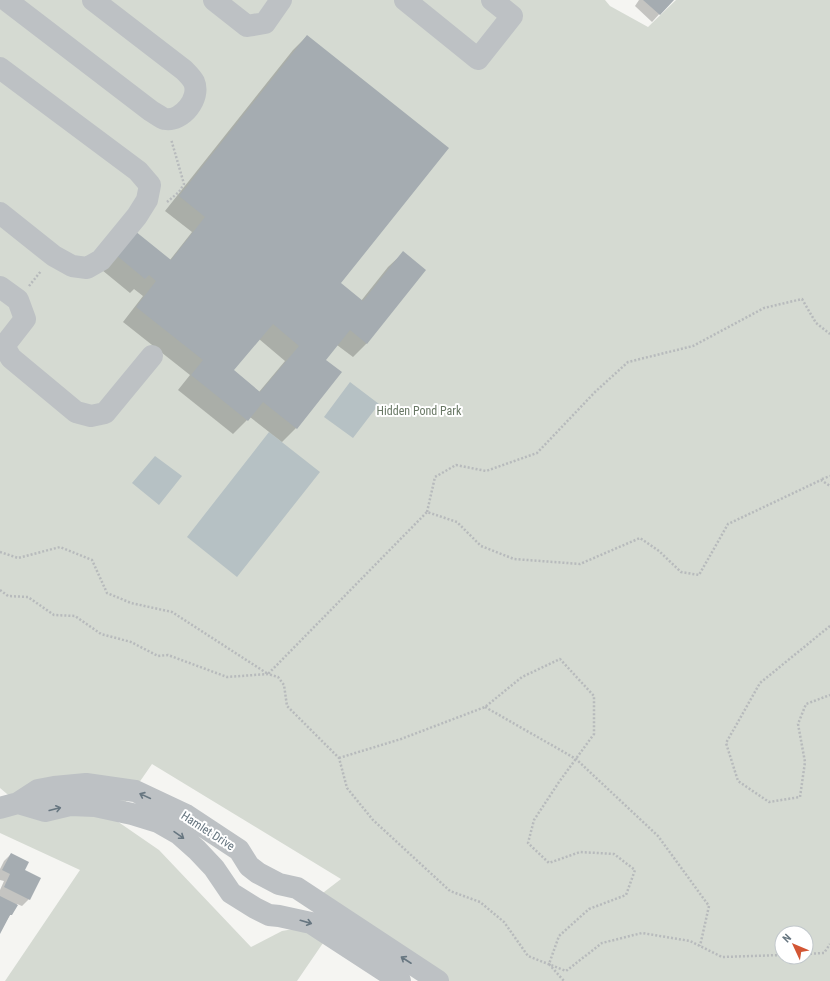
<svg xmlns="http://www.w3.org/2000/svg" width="830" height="981" font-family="'Roboto Condensed',sans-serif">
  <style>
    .green { fill: #d5dad2; fill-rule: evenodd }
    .water { fill: #b6c1c4 }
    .shadow { fill: #0003; fill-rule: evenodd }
    .building { fill: #a5acb1; fill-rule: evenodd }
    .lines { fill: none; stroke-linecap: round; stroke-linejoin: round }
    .path { stroke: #b7babc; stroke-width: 2.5; stroke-dasharray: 2 2; stroke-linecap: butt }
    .minor { stroke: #bdc1c4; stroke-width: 22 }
    .oneway { stroke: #677680 }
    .labels { text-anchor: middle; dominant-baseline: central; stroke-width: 4; stroke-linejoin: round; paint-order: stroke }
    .park-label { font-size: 12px; fill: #697865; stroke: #fff }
    .street-label { font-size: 12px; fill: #677680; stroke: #fff }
  </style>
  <rect width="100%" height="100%" fill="#f5f5f2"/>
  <path class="green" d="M 0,0 L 605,0 L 610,6 L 648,27 L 676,0 L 830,0 L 830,981 L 438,981 L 315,899 L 341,879 L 152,764 L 114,819 L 159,850 L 251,947 L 282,931 L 322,924 L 323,943 L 297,981 L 5,981 L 80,870 L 0,833 L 0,806 L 13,799 L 0,788 ZM 782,933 L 806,933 L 806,957 L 782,957 Z"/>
  <path class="water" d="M 350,382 L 379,404 L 353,438 L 324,417 Z
    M 269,432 L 320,472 L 237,577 L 187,537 Z
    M 155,456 L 182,476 L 159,505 L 132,483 Z"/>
  <path class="shadow" d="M 639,0 L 672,0 L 652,22 L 635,6 Z
    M 307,36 L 339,283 L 361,301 L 388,267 L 403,253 L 367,343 L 353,357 L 337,345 L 325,360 L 296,428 L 282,442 L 250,417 L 233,434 L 178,390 L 190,375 L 123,322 L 143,296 L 134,289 L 130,293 L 102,270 L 121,247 L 170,260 L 192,232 L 165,211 L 293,50 ZM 259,339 L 285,361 L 259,392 L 233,370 Z
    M 11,854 L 23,871 L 29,899 L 22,906 L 17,904 L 0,931 L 0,890 L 4,881 L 0,880 L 0,869 L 4,861 Z"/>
  <path class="building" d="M 643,0 L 674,0 L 660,15 Z
    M 307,35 L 449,148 L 341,283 L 363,301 L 403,251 L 426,270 L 367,344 L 350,330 L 326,360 L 342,372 L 297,429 L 263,402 L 248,421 L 191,375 L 203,360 L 136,307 L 156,281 L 149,275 L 145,279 L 116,255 L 135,231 L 171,260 L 205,217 L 179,196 ZM 273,324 L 299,346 L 260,392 L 234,370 Z
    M 11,853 L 29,862 L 25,870 L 41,878 L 30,900 L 4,887 L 10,874 L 2,870 Z
    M 0,896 L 18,905 L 12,915 L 10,915 L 0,934 Z"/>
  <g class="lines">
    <path class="path" d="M 167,202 L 179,192 L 184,184 L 171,139
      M 29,286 L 41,271
      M 822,479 L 830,476
      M 427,512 L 435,477 L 456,465 L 486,471 L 537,453 L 595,392 L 628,362 L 693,346 L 764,308 L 802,299 L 816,323 L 830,334
      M 0,552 L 18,558 L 60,547 L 92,560 L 107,593 L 131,603 L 172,612 L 268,674 L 427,512 L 457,522 L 481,546 L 514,559 L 580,564 L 640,538 L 659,551 L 681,572 L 699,575 L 728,524 L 821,480 L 830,486
      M 0,590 L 8,596 L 28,597 L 54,615 L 75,616 L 101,634 L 131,642 L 158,656 L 168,655 L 227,677 L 268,674 L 278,677 L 284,685 L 287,706 L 339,758 L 347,788 L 373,820 L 450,891 L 480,902 L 504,922 L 528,956 L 566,971 L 602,943 L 642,933 L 690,941 L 722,957 L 782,955
      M 830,626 L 760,683 L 726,743 L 738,781 L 769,802 L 800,797 L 805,762 L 798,724 L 806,704 L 830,695
      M 485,707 L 576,759 L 658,836 L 709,906 L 700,946
      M 339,758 L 401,739 L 485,707 L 522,677 L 560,659 L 594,696 L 594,734 L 559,782 L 534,820 L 528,843 L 549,863 L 580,852 L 614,854 L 635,870 L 626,895 L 589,909 L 559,936 L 549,964 L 564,981
      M 806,954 L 824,953 L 830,944"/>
    <path class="minor" d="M 6,0 L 151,111 C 155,113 161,118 165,119 C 182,122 201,98 194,82 C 192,78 187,73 184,70 L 93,0
      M 214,0 L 247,26 L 265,23 L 281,0
      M 405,0 L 478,59 L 512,16 L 492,0
      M 0,68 L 138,171 L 150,185 L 147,200 L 137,216 L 101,260 L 87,268 L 72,266 L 54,256 L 0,213
      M 0,287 L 18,300 L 25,319 L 4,346 L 0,346
      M 4,346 L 11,358 L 76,412 L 91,416 L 105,413 L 152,356
      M 18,803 L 45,811 L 70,805 L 95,806 L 132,814 L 158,822 L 179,834 L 197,850 L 214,868 L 231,893 L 255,908 L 269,915 L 279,916 L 311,923 L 400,981
      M 0,808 L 18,803 L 38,790 L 54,787 L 86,784 L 135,791 L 186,815 L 239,850 L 249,866 L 258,873 L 279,884 L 297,888 L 438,981"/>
  </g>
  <defs><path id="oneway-shaft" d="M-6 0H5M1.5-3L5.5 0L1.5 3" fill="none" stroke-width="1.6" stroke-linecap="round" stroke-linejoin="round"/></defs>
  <g class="oneway">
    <use href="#oneway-shaft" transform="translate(145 796) rotate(-155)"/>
    <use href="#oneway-shaft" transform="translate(55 809) rotate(-14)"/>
    <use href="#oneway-shaft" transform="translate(179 835) rotate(35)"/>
    <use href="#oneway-shaft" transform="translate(306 922) rotate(16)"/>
    <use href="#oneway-shaft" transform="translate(406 960) rotate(-147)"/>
  </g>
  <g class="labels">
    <g class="park-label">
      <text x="419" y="411">Hidden Pond Park</text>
    </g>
    <g class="street-label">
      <text transform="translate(208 831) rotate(33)">Hamlet Drive</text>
    </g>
  </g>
  <g transform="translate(794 945) rotate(314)"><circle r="19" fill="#ffffff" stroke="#c2c8cc"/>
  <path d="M0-3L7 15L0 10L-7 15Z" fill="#d35634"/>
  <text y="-6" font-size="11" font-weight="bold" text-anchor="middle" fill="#677680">N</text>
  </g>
</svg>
